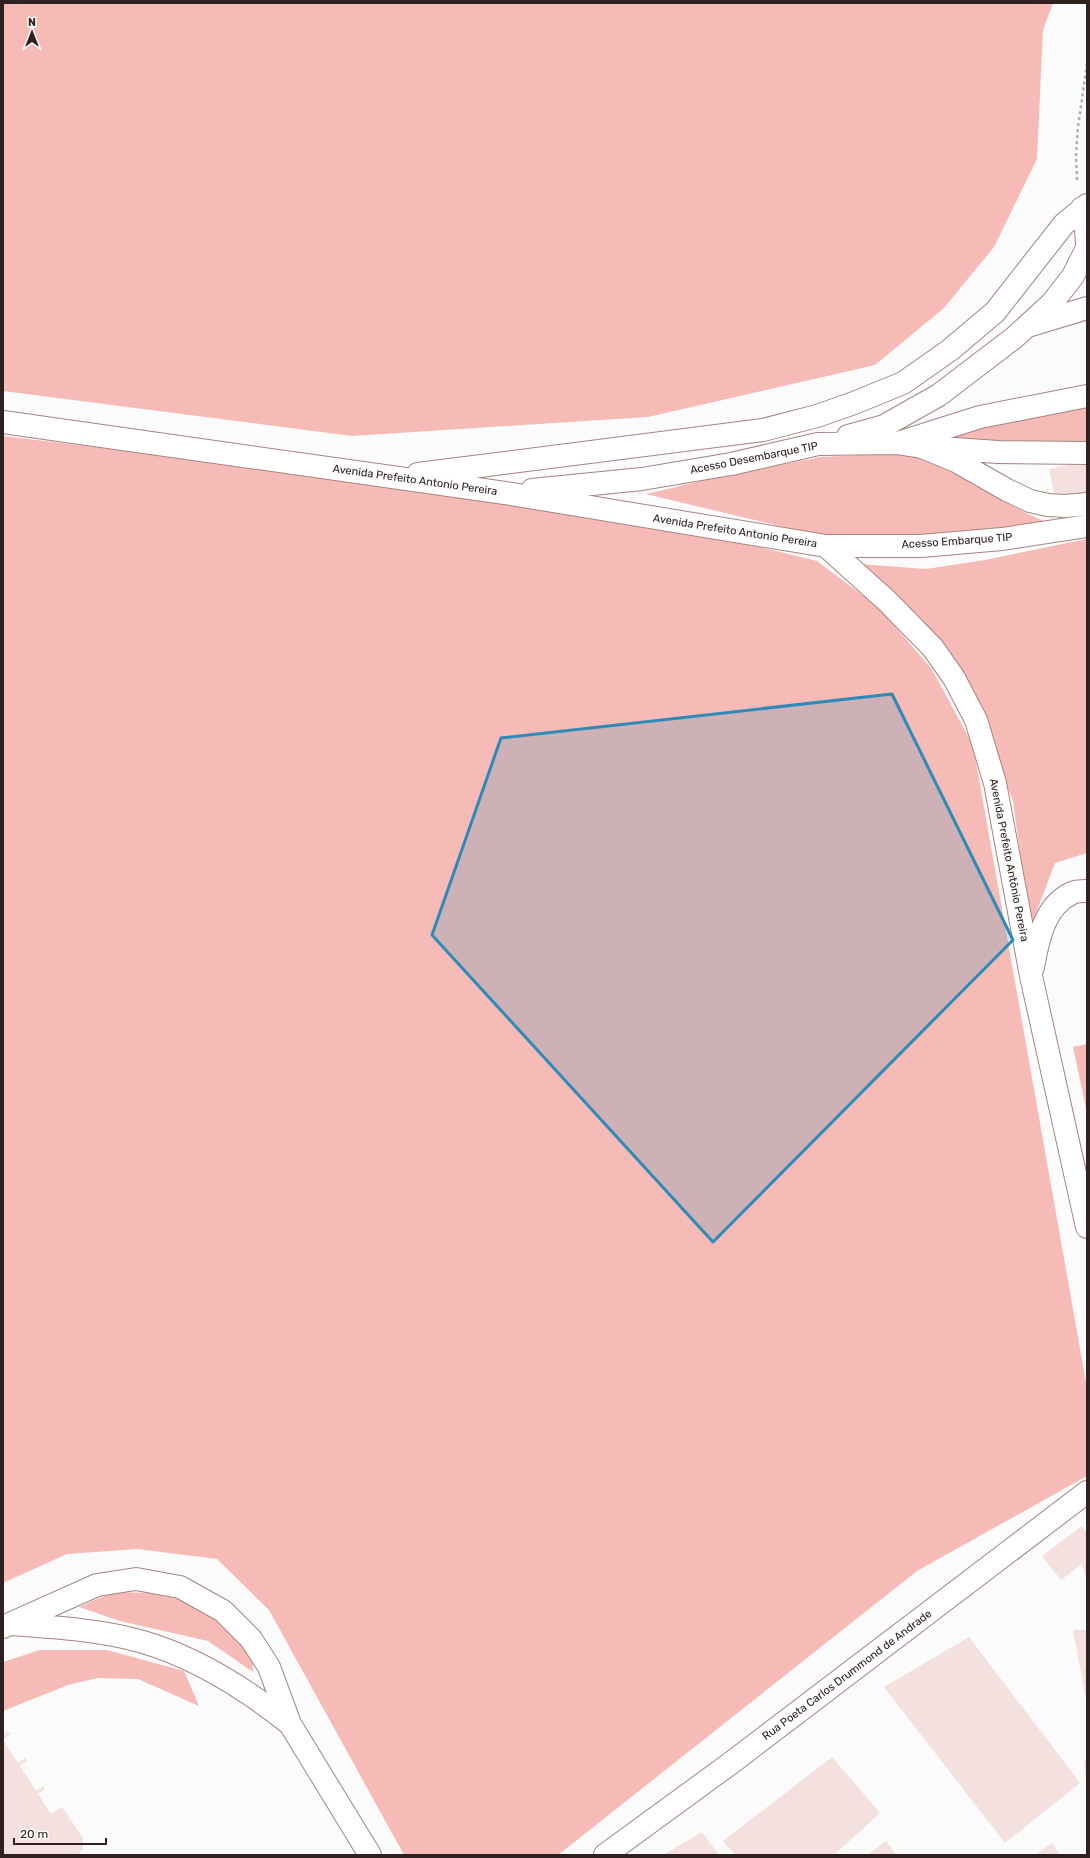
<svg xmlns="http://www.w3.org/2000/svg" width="1090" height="1858" font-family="Rubik,sans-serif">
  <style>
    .green { fill: #f6bbb6 }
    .building { fill: #f4e0de }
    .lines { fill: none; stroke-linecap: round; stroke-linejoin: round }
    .minor-casing { stroke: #a48481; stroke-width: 24 }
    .path { stroke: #b2adad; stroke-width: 2.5; stroke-dasharray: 3 3; stroke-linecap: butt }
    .minor { stroke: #fff; stroke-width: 22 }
    .marked { fill: #2e8ab7; fill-opacity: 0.2; stroke: #2e8ab7; stroke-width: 3; stroke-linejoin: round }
    .labels { text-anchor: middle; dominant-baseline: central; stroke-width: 4; stroke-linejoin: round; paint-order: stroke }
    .street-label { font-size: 11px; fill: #2e2120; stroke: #fbfbfb }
  </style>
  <rect width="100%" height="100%" fill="#fbfbfb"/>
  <path class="green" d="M 3,3 L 1053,3 L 1043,30 L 1037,159 L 994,247 L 944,308 L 875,365 L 648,417 L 352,436 L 3,391 Z
    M 1087,403 L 1087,445 L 930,441 L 972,427 Z
    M 3,436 L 515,497 L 683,528 L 817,561 L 878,607 L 931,668 L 973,745 L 1087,1388 L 1087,1476 L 917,1571 L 558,1855 L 404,1855 L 269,1610 L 217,1559 L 137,1549 L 67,1554 L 3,1583 Z
    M 886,454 C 897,455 912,455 922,459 C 965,475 1002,504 1044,521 L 987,534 L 825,537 L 646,494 L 740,472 L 821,457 Z
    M 1087,539 L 1087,853 L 1055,863 L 1030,929 L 1013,801 L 982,720 L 860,564 L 926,569 L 985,560 Z
    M 1087,1044 L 1087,1113 L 1073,1047 Z
    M 113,1592 L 151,1593 L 200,1604 L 252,1652 L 253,1672 L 208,1641 L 120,1621 L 79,1607 Z
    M 40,1650 L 107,1650 L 184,1671 L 199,1706 L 138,1679 L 98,1678 L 68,1685 L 3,1711 L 3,1662 Z"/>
  <path class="building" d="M 1087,461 L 1087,492 L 1055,498 L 1049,469 Z
    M 1082,1526 L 1087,1533 L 1087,1560 L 1061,1580 L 1042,1556 Z
    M 1087,1562 L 1087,1580 L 1082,1564 Z
    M 1073,1630 L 1087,1630 L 1087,1699 L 1086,1699 Z
    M 969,1637 L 1080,1783 L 1005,1843 L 884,1687 Z
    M 8,1731 L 10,1734 L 3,1740 L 3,1735 Z
    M 3,1740 L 18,1763 L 25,1758 L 27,1761 L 20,1766 L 36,1791 L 43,1786 L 45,1789 L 38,1794 L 51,1814 L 62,1807 L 83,1838 L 83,1849 L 78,1855 L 3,1855 Z
    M 832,1757 L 880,1813 L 834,1855 L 735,1855 L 723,1841 Z
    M 1084,1761 L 1087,1761 L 1087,1776 L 1086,1776 Z
    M 702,1832 L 719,1855 L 663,1855 Z
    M 886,1841 L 897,1855 L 867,1855 Z
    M 1052,1843 L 1060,1855 L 1035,1855 Z"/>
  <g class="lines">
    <g class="minor-casing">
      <path id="minor" d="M 1082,208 L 1086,229 L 1087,244
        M 1031,325 L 1087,308
        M 3,422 L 505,493 L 826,546 L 921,546 L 1002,539 L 1087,526
        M 848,436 L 884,426 L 939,395 L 1015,337 L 1052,303 L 1073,276 L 1087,248
        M 901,442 L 980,417 L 1087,396
        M 939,448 L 998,452 L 1087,453
        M 418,474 L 763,430 L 817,416 L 854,403 L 903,383 L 950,350 L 995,312 L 1064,224 L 1087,205
        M 532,490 L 642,479 L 731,464 L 818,444 L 896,443 L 922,447 L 956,461 L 1007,490 L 1030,501 L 1048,505 L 1065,506 L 1087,504
        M 826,546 L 887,601 L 933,648 L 954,678 L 976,720 L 995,783 L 1031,976 L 1087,1227
        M 1033,967 C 1038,940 1044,906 1072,893 C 1076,891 1082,891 1087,891
        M 11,1624 C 53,1627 103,1630 143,1642 C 198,1658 246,1689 290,1724
        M 3,1627 L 97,1585 L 136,1579 L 180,1587 L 223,1611 L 251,1639 L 269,1667 L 290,1724 L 370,1855
        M 605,1855 L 731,1763 L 1087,1492"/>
    </g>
    <path class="path" d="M 1077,180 L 1076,156 L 1078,127 L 1087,64"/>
    <use href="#minor" class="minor"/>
  </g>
  <path class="marked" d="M 892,694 L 1013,940 L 713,1242 L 432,935 L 501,738 Z"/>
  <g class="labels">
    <g class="street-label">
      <text transform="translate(754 458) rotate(-11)">Acesso Desembarque TIP</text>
      <text transform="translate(415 480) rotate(8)">Avenida Prefeito Antonio Pereira</text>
      <text transform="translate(735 531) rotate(9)">Avenida Prefeito Antonio Pereira</text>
      <text transform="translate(957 541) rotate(-4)">Acesso Embarque TIP</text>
      <text transform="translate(1009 860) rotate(79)">Avenida Prefeito Antônio Pereira</text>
      <text transform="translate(847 1675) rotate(-37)">Rua Poeta Carlos Drummond de Andrade</text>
    </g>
  </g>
  <rect width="1090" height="1858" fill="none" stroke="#2e2120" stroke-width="8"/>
  <g transform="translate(32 32)" stroke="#fbfbfb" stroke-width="3" paint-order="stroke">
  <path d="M0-3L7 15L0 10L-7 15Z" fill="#2e2120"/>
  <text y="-6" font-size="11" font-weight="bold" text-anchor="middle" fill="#2e2120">N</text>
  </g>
  <path d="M14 1838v6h92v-6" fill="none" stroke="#2e2120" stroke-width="2"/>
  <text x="20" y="1838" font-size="12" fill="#2e2120" stroke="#fbfbfb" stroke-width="3" paint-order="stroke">20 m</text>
</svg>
